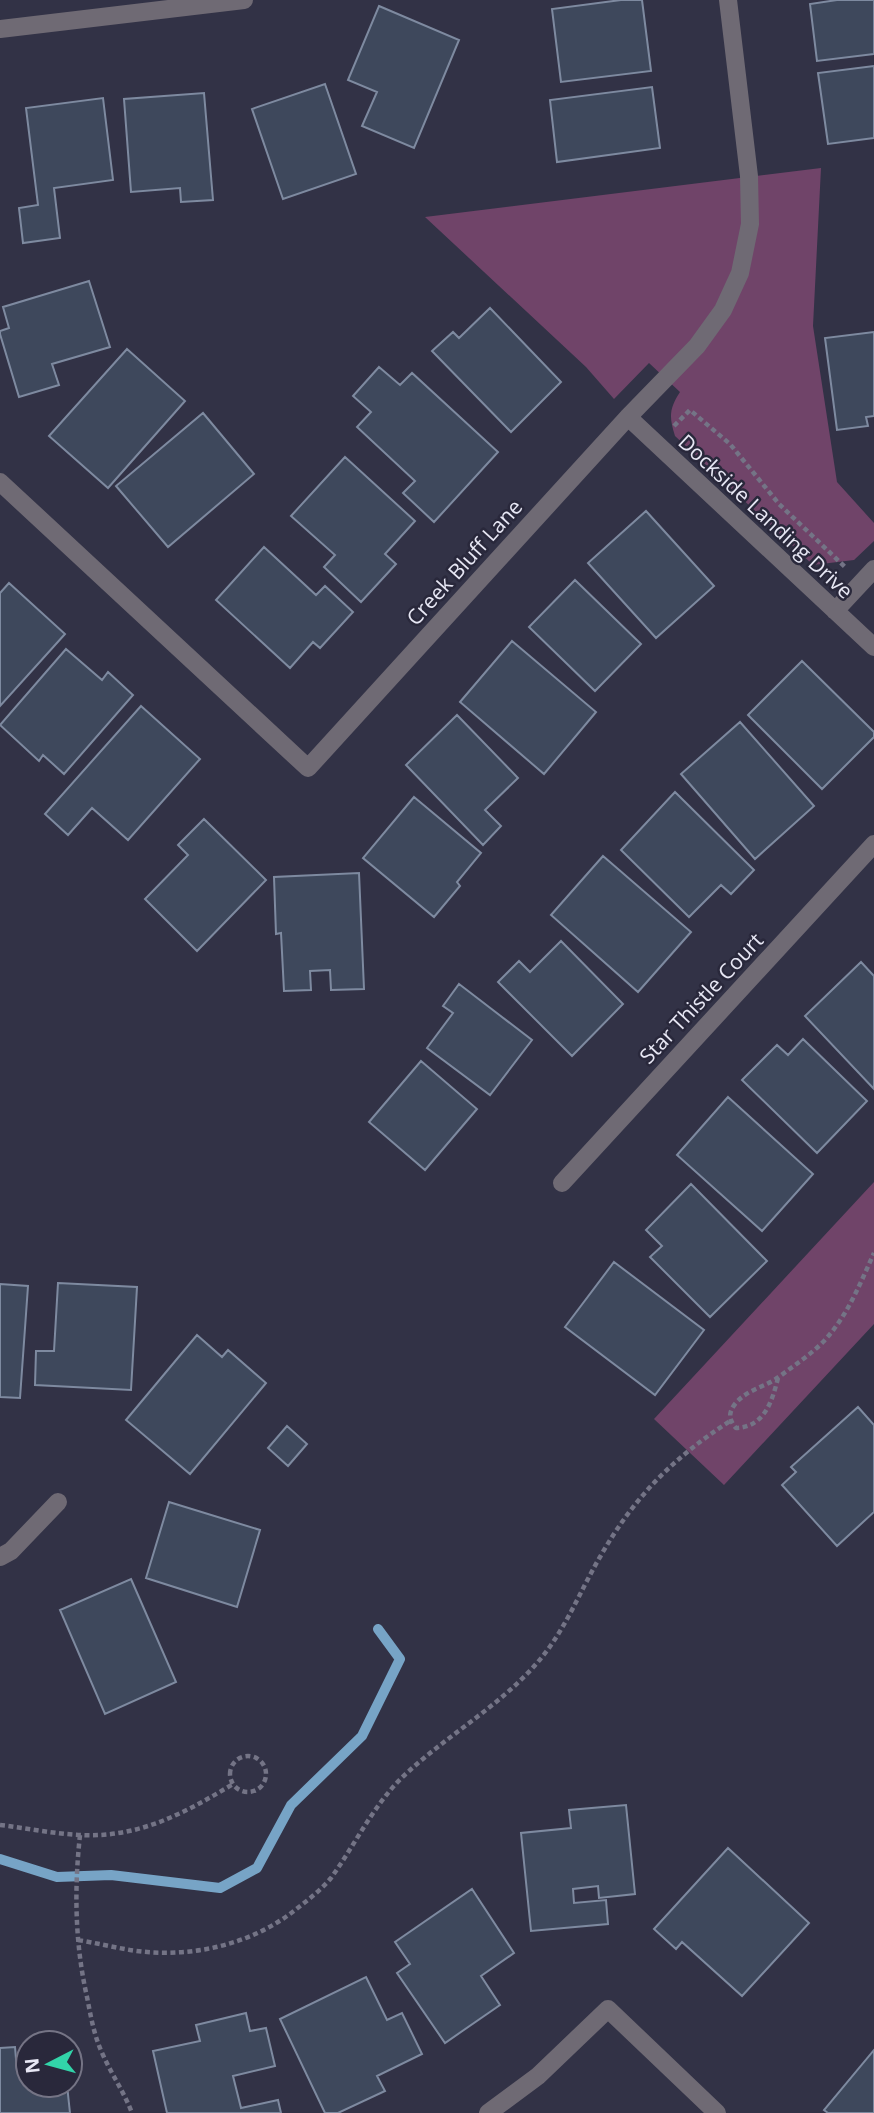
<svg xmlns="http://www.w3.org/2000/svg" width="874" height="2113" font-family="'Open Sans',sans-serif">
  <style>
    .green { fill: #704469 }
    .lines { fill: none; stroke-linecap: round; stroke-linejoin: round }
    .stream { stroke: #77a4c6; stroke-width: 10 }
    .building { fill: #3e485c; stroke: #7e8aa0; stroke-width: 2 }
    .path { stroke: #747486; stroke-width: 4.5; stroke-dasharray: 5 3.5; stroke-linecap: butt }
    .minor { stroke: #6f6a74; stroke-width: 18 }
    .labels { text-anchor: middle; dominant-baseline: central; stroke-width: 5; stroke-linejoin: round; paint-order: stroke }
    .street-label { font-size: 21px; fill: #e7e7f4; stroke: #29283b }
  </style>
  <rect width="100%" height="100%" fill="#323246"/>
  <path class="green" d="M 821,168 L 813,326 L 837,482 L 874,523 L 874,541 L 854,560 L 813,565 L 675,436 C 669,417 669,409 680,392 L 649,363 L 614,399 L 586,367 L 425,217 Z
    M 874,1182 L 874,1324 L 724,1485 L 654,1419 Z"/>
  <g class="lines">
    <path class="stream" d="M 0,1859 L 57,1877 L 111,1875 L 220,1888 L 257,1868 L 291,1805 L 362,1736 L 400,1659 L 378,1629"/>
  </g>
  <path class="building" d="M 621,0 L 642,0 L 651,71 L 561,82 L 552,9 Z
    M 837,0 L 874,0 L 874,54 L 817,61 L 810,4 Z
    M 379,6 L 459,40 L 414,148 L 362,126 L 377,92 L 348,80 Z
    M 874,66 L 874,138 L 828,144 L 818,73 Z
    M 325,84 L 356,174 L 283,199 L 252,109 Z
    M 652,87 L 660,148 L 557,162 L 550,100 Z
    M 204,93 L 213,200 L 181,202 L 180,188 L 131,192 L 124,99 Z
    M 103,98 L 113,180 L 54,188 L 60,238 L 23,243 L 19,208 L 38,205 L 26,108 Z
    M 89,281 L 110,347 L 52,364 L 59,385 L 19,397 L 0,334 L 0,331 L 9,328 L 3,307 Z
    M 490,308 L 561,382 L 511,432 L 432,351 L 453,332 L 459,338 Z
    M 874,332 L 874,416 L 866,417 L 868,426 L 837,430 L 825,338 Z
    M 127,349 L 185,401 L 108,488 L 49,436 Z
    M 379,367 L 400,385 L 412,373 L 498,452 L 434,522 L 403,493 L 415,481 L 357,427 L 371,412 L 353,396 Z
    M 203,413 L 254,474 L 168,547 L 116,486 Z
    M 345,457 L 415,521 L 385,554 L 396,564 L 361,602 L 324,567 L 335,555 L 291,516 Z
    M 646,511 L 714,586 L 656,638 L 588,563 Z
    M 264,547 L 316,595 L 325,586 L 353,612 L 320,648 L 313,642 L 290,668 L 216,600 Z
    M 575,580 L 641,644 L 595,691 L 529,627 Z
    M 9,583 L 65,634 L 0,706 L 0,593 Z
    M 512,641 L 596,712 L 544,774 L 460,702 Z
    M 66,649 L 102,680 L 108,672 L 133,695 L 64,774 L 43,755 L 39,761 L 0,725 Z
    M 802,661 L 874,732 L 874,737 L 822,789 L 748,715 Z
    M 141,706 L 200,759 L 128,840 L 92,808 L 68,835 L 45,814 Z
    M 457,715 L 518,778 L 485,810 L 501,826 L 483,845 L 406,765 Z
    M 740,722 L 814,806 L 755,859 L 681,774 Z
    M 675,792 L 754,870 L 731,894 L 721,885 L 689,917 L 621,850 Z
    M 414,797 L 481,853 L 457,882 L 460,886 L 434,917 L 363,858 Z
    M 204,819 L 266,880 L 197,951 L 145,899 L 188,855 L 178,845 Z
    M 603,856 L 691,932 L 638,992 L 551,915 Z
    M 359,873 L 364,989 L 331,990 L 330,970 L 310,971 L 311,990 L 284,991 L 281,933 L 276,934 L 274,877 Z
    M 561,941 L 623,1004 L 572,1056 L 498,982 L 519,961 L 530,972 Z
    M 861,962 L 874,976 L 874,1089 L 805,1016 Z
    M 459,984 L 532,1040 L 490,1095 L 427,1048 L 453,1013 L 443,1006 Z
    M 803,1039 L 867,1101 L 817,1153 L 742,1080 L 777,1045 L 788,1055 Z
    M 421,1061 L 477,1109 L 425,1170 L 369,1122 Z
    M 728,1097 L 813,1174 L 762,1231 L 677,1155 Z
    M 691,1184 L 767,1261 L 710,1317 L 650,1257 L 662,1246 L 646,1230 Z
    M 614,1262 L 704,1330 L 655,1395 L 565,1327 Z
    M 58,1283 L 137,1287 L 131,1390 L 35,1385 L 36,1351 L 54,1351 Z
    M 0,1284 L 28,1286 L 20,1398 L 0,1397 Z
    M 197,1335 L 222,1357 L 228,1350 L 266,1383 L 190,1474 L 126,1420 Z
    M 858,1407 L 874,1425 L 874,1512 L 837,1546 L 782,1485 L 796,1472 L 791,1467 Z
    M 287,1426 L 307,1444 L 288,1466 L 268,1448 Z
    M 169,1502 L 260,1530 L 237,1607 L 146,1578 Z
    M 131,1579 L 176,1682 L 105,1714 L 60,1610 Z
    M 626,1805 L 635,1894 L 599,1898 L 598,1886 L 573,1889 L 574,1903 L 606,1900 L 608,1924 L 531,1931 L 521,1833 L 571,1828 L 569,1810 Z
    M 728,1848 L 809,1923 L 742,1996 L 682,1942 L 676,1949 L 654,1929 Z
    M 472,1889 L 514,1953 L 481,1976 L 500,2005 L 445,2043 L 397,1973 L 410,1964 L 395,1942 Z
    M 366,1977 L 387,2020 L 402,2013 L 422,2054 L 377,2076 L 385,2091 L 338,2113 L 325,2113 L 280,2019 Z
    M 246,2013 L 250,2031 L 266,2028 L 275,2066 L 233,2076 L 241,2108 L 278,2100 L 281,2113 L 167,2113 L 153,2051 L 200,2041 L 196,2025 Z
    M 15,2047 L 17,2071 L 28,2070 L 28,2085 L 67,2085 L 70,2113 L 0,2113 L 0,2048 Z
    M 874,2050 L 874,2113 L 828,2113 L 824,2110 Z"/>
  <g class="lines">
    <path class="path" d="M 674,426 L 690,410 L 730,444 L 779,504 L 845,567
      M 778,1378 C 772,1402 764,1427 736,1428 C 729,1420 728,1413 735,1404 C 747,1389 766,1387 780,1376 C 795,1365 810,1355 823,1342 C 847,1317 860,1284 874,1253
      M230 1774a18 18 0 1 1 36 0a18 18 0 1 1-36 0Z
      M 0,1825 C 27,1828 54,1834 81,1835 C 139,1838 185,1813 233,1784
      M 80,1835 C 74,1890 75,1944 87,1997 C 91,2017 94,2036 103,2055 C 112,2075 124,2092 132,2113
      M 78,1940 C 96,1943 113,1947 130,1950 C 187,1959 250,1946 295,1910 C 308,1900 321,1890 331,1878 C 357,1842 375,1801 409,1771 C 455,1729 515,1697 551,1645 C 570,1618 583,1586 600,1557 C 634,1497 673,1458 730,1421"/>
    <path class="minor" d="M 0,29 L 244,0
      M 628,417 L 874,647
      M 0,482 L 308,768 L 628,417 L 697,346 L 723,310 L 740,273 L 750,224 L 749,176 L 728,0
      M 835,611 L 874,569
      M 562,1183 L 874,844
      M 0,1557 L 11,1551 L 58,1502
      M 488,2113 L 538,2076 L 608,2009 L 717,2113"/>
  </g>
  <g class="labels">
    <g class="street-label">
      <text transform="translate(766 516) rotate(43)">Dockside Landing Drive</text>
      <text transform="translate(464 562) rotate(-48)">Creek Bluff Lane</text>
      <text transform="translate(701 998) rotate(-47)">Star Thistle Court</text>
    </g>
  </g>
  <g transform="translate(49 2064) rotate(264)"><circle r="33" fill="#29283b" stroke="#757485" stroke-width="2"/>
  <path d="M0-5L12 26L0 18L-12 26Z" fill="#32d4a9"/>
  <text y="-10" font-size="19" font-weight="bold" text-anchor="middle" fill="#e7e7f4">N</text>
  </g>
</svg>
